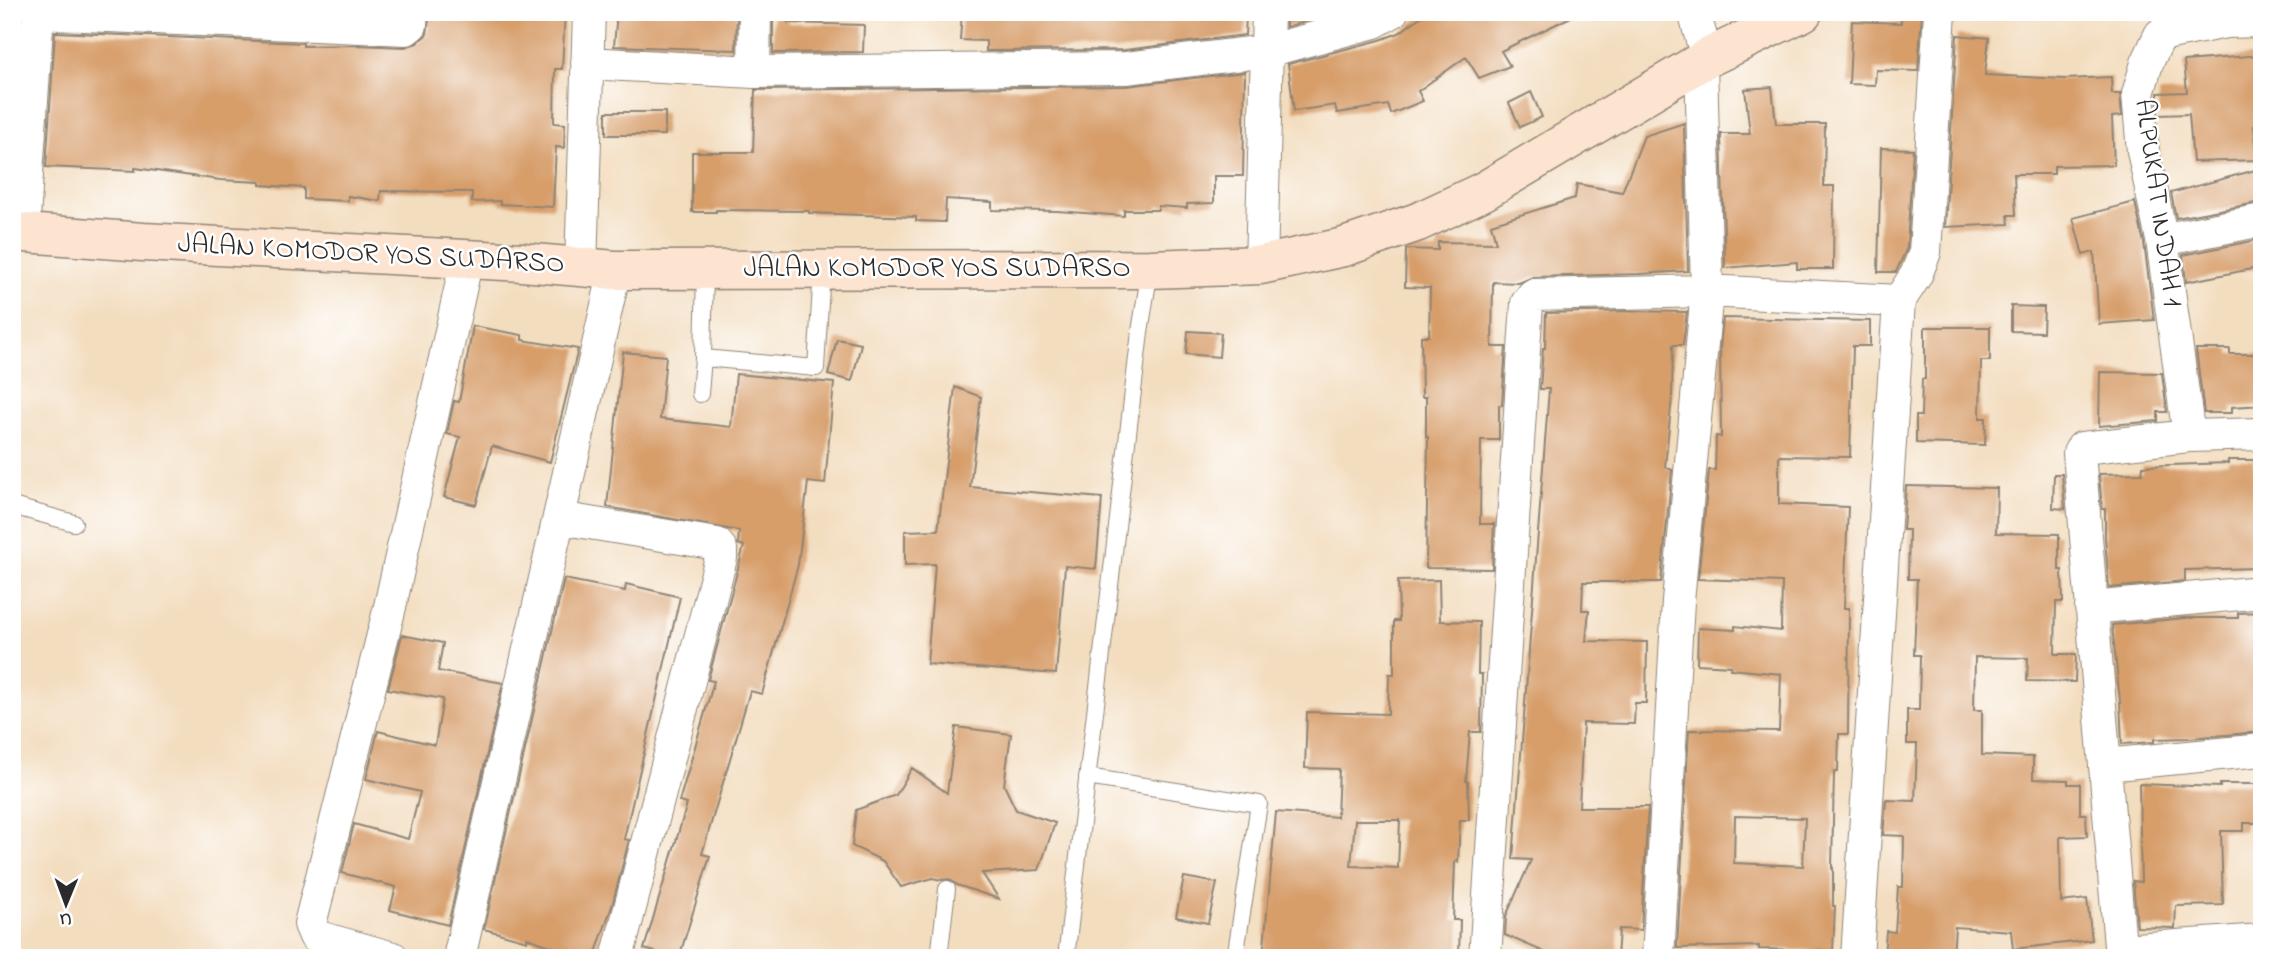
<svg xmlns="http://www.w3.org/2000/svg" width="2274" height="970" font-family="'Indie Flower',sans-serif">
  <style>
    .building { fill: #d79e6b; fill-rule: evenodd }
    .lines { fill: none; stroke-linecap: round; stroke-linejoin: round }
    .lane-casing { stroke: #8f8475; stroke-width: 18 }
    .street-casing { stroke: #8f8475; stroke-width: 34 }
    .secondary-casing { stroke: #8f8475; stroke-width: 41 }
    .lane { stroke: #fff; stroke-width: 16 }
    .street { stroke: #fff; stroke-width: 32 }
    .secondary { stroke: #fde4d0; stroke-width: 38 }
    .labels { text-anchor: middle; dominant-baseline: central; stroke-width: 5; stroke-linejoin: round; paint-order: stroke }
    .street-label { font-size: 28px; fill: #2b2b2b; stroke: #fff }
  </style>
  <rect width="100%" height="100%" fill="#fff"/>
  <filter id="ink" filterUnits="userSpaceOnUse"><feTurbulence type="fractalNoise" baseFrequency=".0143" numOctaves="2"/><feDisplacementMap in="SourceGraphic" scale="14" xChannelSelector="R" yChannelSelector="G"/><feConvolveMatrix kernelMatrix="1 2 1 2 8 2 1 2 1" color-interpolation-filters="sRGB"/></filter>
  <filter id="wash" filterUnits="userSpaceOnUse"><feTurbulence type="fractalNoise" baseFrequency=".00686" numOctaves="4" result="noise"/><feDisplacementMap in="SourceGraphic" scale="28" xChannelSelector="R" yChannelSelector="G"/><feGaussianBlur stdDeviation="1.57" result="paint"/><feColorMatrix in="noise" values="0 0 0 0 0 0 0 0 0 0 0 0 0 0 0 0 0 1.4 0 .05"/><feComposite in="paint" operator="in"/></filter>
  <g filter="url(#wash)">
    <rect width="100%" height="100%" fill="#f3ddbf"/>
    <g id="blocks">
      <path class="building" d="M 430,12 L 565,12 L 562,69 L 555,69 L 554,123 L 565,124 L 564,148 L 556,147 L 553,207 L 500,204 L 500,201 L 472,202 L 472,192 L 381,191 L 380,201 L 348,196 L 348,201 L 304,199 L 304,188 L 260,185 L 260,182 L 220,180 L 135,168 L 135,171 L 46,167 L 55,32 L 303,43 L 303,46 L 356,45 L 405,47 L 417,43 L 427,34 Z
        M 617,12 L 737,12 L 736,50 L 614,46 Z
        M 773,12 L 788,12 L 788,23 L 864,25 L 863,52 L 773,53 Z
        M 962,12 L 1163,12 L 1163,14 L 1246,16 L 1245,35 L 1125,50 L 986,51 L 986,41 L 960,40 Z
        M 1286,12 L 1339,12 L 1286,27 Z
        M 1427,12 L 1581,12 L 1501,51 L 1510,66 L 1479,78 L 1466,57 L 1418,91 L 1423,101 L 1391,114 L 1388,105 L 1337,113 L 1335,105 L 1294,111 L 1288,64 L 1380,40 L 1399,33 Z
        M 1901,12 L 1922,12 L 1918,71 L 1876,70 L 1875,85 L 1849,84 L 1852,21 L 1901,23 Z
        M 12,29 L 18,29 L 12,120 Z
        M 1957,35 L 1989,38 L 1985,75 L 2065,79 L 2111,77 L 2112,94 L 2120,94 L 2122,116 L 2112,117 L 2114,165 L 2054,166 L 2054,174 L 2014,174 L 2016,215 L 2008,215 L 2009,224 L 1945,227 Z
        M 2262,55 L 2262,125 L 2254,126 L 2258,160 L 2193,162 L 2189,114 L 2158,115 L 2158,93 L 2187,92 L 2184,61 Z
        M 1245,72 L 1243,176 L 1214,176 L 1214,203 L 1187,204 L 1187,208 L 1158,206 L 1158,210 L 1124,210 L 1124,216 L 1057,211 L 992,210 L 992,202 L 946,199 L 945,222 L 916,221 L 916,217 L 809,213 L 809,211 L 716,210 L 716,212 L 692,212 L 692,152 L 753,152 L 755,90 L 1126,86 Z
        M 1772,87 L 1776,124 L 1825,124 L 1824,186 L 1834,186 L 1833,269 L 1797,269 L 1797,262 L 1725,268 L 1721,134 L 1750,134 L 1745,89 Z
        M 1531,92 L 1542,117 L 1520,127 L 1509,103 Z
        M 606,112 L 665,112 L 665,135 L 606,135 Z
        M 1684,123 L 1688,271 L 1639,274 L 1533,277 L 1519,283 L 1493,282 L 1492,347 L 1506,347 L 1502,405 L 1499,405 L 1499,440 L 1481,440 L 1480,524 L 1494,524 L 1492,569 L 1426,568 L 1428,437 L 1426,437 L 1426,397 L 1422,397 L 1421,336 L 1429,336 L 1430,288 L 1405,287 L 1406,249 L 1438,250 L 1438,242 L 1496,243 L 1491,224 L 1575,198 L 1577,184 L 1622,192 L 1644,136 Z
        M 1881,148 L 1913,149 L 1907,248 L 1896,272 L 1878,272 Z
        M 2259,169 L 2262,202 L 2176,218 L 2171,193 Z
        M 2135,202 L 2144,243 L 2154,320 L 2099,324 L 2094,252 L 2083,255 L 2073,218 Z
        M 2262,239 L 2262,267 L 2186,282 L 2183,255 Z
        M 2011,306 L 2044,307 L 2043,332 L 2011,331 Z
        M 1632,311 L 1687,312 L 1683,345 L 1673,345 L 1672,397 L 1665,467 L 1672,470 L 1661,582 L 1583,582 L 1582,610 L 1589,610 L 1586,641 L 1647,642 L 1646,703 L 1635,703 L 1634,724 L 1583,723 L 1579,807 L 1648,807 L 1641,930 L 1619,929 L 1617,958 L 1558,958 L 1505,935 L 1506,916 L 1531,860 L 1513,859 L 1549,389 L 1540,389 L 1543,348 L 1545,348 L 1546,313 Z
        M 1723,318 L 1870,321 L 1870,346 L 1853,346 L 1850,457 L 1779,456 L 1779,504 L 1848,507 L 1844,608 L 1849,608 L 1848,734 L 1839,734 L 1838,772 L 1834,772 L 1832,868 L 1833,868 L 1833,906 L 1835,906 L 1833,951 L 1759,949 L 1759,946 L 1677,948 L 1689,730 L 1779,731 L 1781,674 L 1730,669 L 1731,666 L 1697,664 L 1698,628 L 1735,630 L 1735,626 L 1781,631 L 1782,582 L 1698,579 L 1709,470 L 1715,470 L 1716,436 L 1721,437 L 1720,347 ZM 1735,816 L 1805,818 L 1803,866 L 1734,863 Z
        M 473,326 L 522,335 L 522,340 L 578,349 L 550,462 L 492,446 L 476,505 L 444,497 L 460,437 L 447,434 L 454,401 L 459,402 Z
        M 1925,327 L 1990,327 L 1990,361 L 1981,361 L 1980,418 L 1986,418 L 1985,445 L 1916,443 L 1916,416 L 1921,416 L 1922,379 L 1925,379 Z
        M 1188,331 L 1221,333 L 1219,357 L 1186,354 Z
        M 837,339 L 861,344 L 852,381 L 828,375 Z
        M 2196,349 L 2230,349 L 2230,354 L 2262,354 L 2262,405 L 2232,407 L 2232,413 L 2204,413 Z
        M 623,352 L 666,356 L 660,419 L 731,427 L 736,374 L 834,383 L 825,484 L 808,482 L 798,565 L 762,694 L 750,691 L 702,854 L 710,856 L 679,958 L 644,949 L 687,804 L 679,802 L 714,681 L 708,680 L 744,546 L 738,544 L 739,531 L 607,507 Z
        M 2100,372 L 2162,373 L 2167,412 L 2158,412 L 2158,421 L 2099,426 Z
        M 955,387 L 981,397 L 970,487 L 1102,498 L 1096,569 L 1065,566 L 1056,674 L 927,664 L 935,564 L 905,565 L 905,531 L 938,530 Z
        M 2228,460 L 2254,460 L 2259,510 L 2256,510 L 2257,568 L 2185,570 L 2185,581 L 2109,588 L 2105,538 L 2105,509 L 2102,509 L 2099,474 L 2142,473 L 2143,466 L 2228,463 Z
        M 2054,474 L 2062,474 L 2065,509 L 2053,508 Z
        M 1906,486 L 1997,488 L 1996,533 L 2059,534 L 2059,570 L 2062,570 L 2063,602 L 2056,602 L 2055,654 L 2076,654 L 2075,682 L 2027,681 L 2028,658 L 1975,657 L 1974,710 L 1982,710 L 1982,755 L 2033,757 L 2033,779 L 2068,780 L 2068,784 L 2080,784 L 2080,814 L 2086,814 L 2087,836 L 2060,837 L 2061,902 L 2087,899 L 2092,940 L 2013,949 L 2011,931 L 1955,927 L 1953,958 L 1884,958 L 1886,931 L 1895,932 L 1898,887 L 1903,887 L 1904,836 L 1883,835 L 1886,800 L 1915,801 L 1917,744 L 1907,744 L 1907,710 L 1919,710 L 1920,655 L 1914,655 L 1917,579 L 1908,579 L 1909,530 L 1903,530 Z
        M 564,579 L 625,591 L 626,584 L 680,597 L 624,839 L 629,840 L 612,906 L 594,958 L 585,958 L 527,938 L 527,941 L 484,929 Z
        M 1439,580 L 1440,621 L 1479,622 L 1478,674 L 1482,674 L 1481,732 L 1470,732 L 1466,781 L 1468,782 L 1469,820 L 1460,820 L 1458,862 L 1455,861 L 1453,920 L 1460,920 L 1459,957 L 1344,953 L 1343,958 L 1263,958 L 1276,812 L 1337,817 L 1339,769 L 1305,768 L 1307,712 L 1388,714 L 1389,674 L 1394,674 L 1394,621 L 1399,621 L 1398,581 ZM 1355,820 L 1400,820 L 1398,868 L 1351,866 Z
        M 2262,612 L 2262,732 L 2189,738 L 2154,739 L 2154,742 L 2122,744 L 2120,701 L 2112,625 L 2185,618 L 2238,618 L 2238,613 Z
        M 402,635 L 443,643 L 438,671 L 503,683 L 448,925 L 390,910 L 396,887 L 342,873 L 354,824 L 408,839 L 420,792 L 366,779 L 378,731 L 435,745 L 443,699 L 388,689 Z
        M 956,727 L 1011,734 L 1004,785 L 1016,810 L 1055,823 L 1039,870 L 982,873 L 999,899 L 957,885 L 949,879 L 941,880 L 933,878 L 901,887 L 883,861 L 852,846 L 856,810 L 896,795 L 912,768 L 947,793 Z
        M 2139,784 L 2220,787 L 2220,784 L 2262,784 L 2262,823 L 2244,823 L 2244,831 L 2221,831 L 2223,905 L 2176,906 L 2175,928 L 2137,927 L 2133,881 L 2141,882 Z
        M 1184,877 L 1217,883 L 1208,923 L 1176,917 Z"/>
    </g>
  </g>
  <g filter="url(#ink)">
    <use href="#blocks" fill-opacity="0" stroke="#8f8475" stroke-width="2"/>
    <g class="lines">
      <g class="lane-casing">
        <path id="lane" d="M 705,270 L 703,358 L 816,368 L 822,270
          M 700,394 L 703,358
          M 12,506 L 74,523
          M 1087,777 L 1259,804 L 1235,958
          M 939,958 L 947,889
          M 1066,958 L 1140,332 L 1150,269"/>
      </g>
      <g class="street-casing">
        <path id="street" d="M 1694,12 L 1707,58
          M 38,13 L 406,29 L 411,25 L 412,12
          M 587,63 L 754,72 L 1126,68 L 1267,51 L 1374,22 L 1392,12
          M 754,72 L 755,12
          M 23,233 L 38,12
          M 2162,240 L 2262,220
          M 1261,265 L 1268,12
          M 581,267 L 589,12
          M 2189,436 L 2162,240 L 2143,151 L 2138,94 L 2147,63 L 2160,35 L 2226,22 L 2262,21
          M 559,518 L 717,544 L 721,549 L 721,558 L 617,958
          M 2091,608 L 2262,592
          M 2105,765 L 2262,750
          M 2121,950 L 2262,940
          M 393,958 L 315,936 L 310,924 L 389,611 L 467,259
          M 459,958 L 615,270
          M 1485,958 L 1527,303 L 1533,295 L 1707,291 L 1899,301
          M 1658,958 L 1678,601 L 1707,291 L 1701,63
          M 1857,958 L 1899,301 L 1916,275 L 1925,252 L 1940,12
          M 2121,958 L 2079,453 L 2082,448 L 2189,436 L 2262,434"/>
      </g>
      <g class="secondary-casing">
        <path id="secondary" d="M 12,232 L 143,242 L 522,262 L 615,270 L 1150,269 L 1261,265 L 1344,247 L 1418,222 L 1484,191 L 1707,58 L 1803,12"/>
      </g>
      <use href="#lane" class="lane"/>
      <use href="#street" class="street"/>
      <use href="#secondary" class="secondary"/>
    </g>
  </g>
  <g class="labels">
    <g class="street-label">
      <text transform="translate(2157 203) rotate(82)">ALPUKAT INDAH 1</text>
      <text transform="translate(371 255) rotate(3)">JALAN KOMODOR YOS SUDARSO</text>
      <text x="937" y="269">JALAN KOMODOR YOS SUDARSO</text>
    </g>
  </g>
  <rect width="2274" height="970" fill="none" stroke="#fff" stroke-width="42"/>
  <g transform="translate(66 904) rotate(181)" stroke="#ffffff" stroke-width="5" paint-order="stroke">
  <path d="M0-5L12 26L0 18L-12 26Z" fill="#2b2b2b"/>
  <text y="-10" font-size="19" font-weight="bold" text-anchor="middle" fill="#2b2b2b">U</text>
  </g>
</svg>
